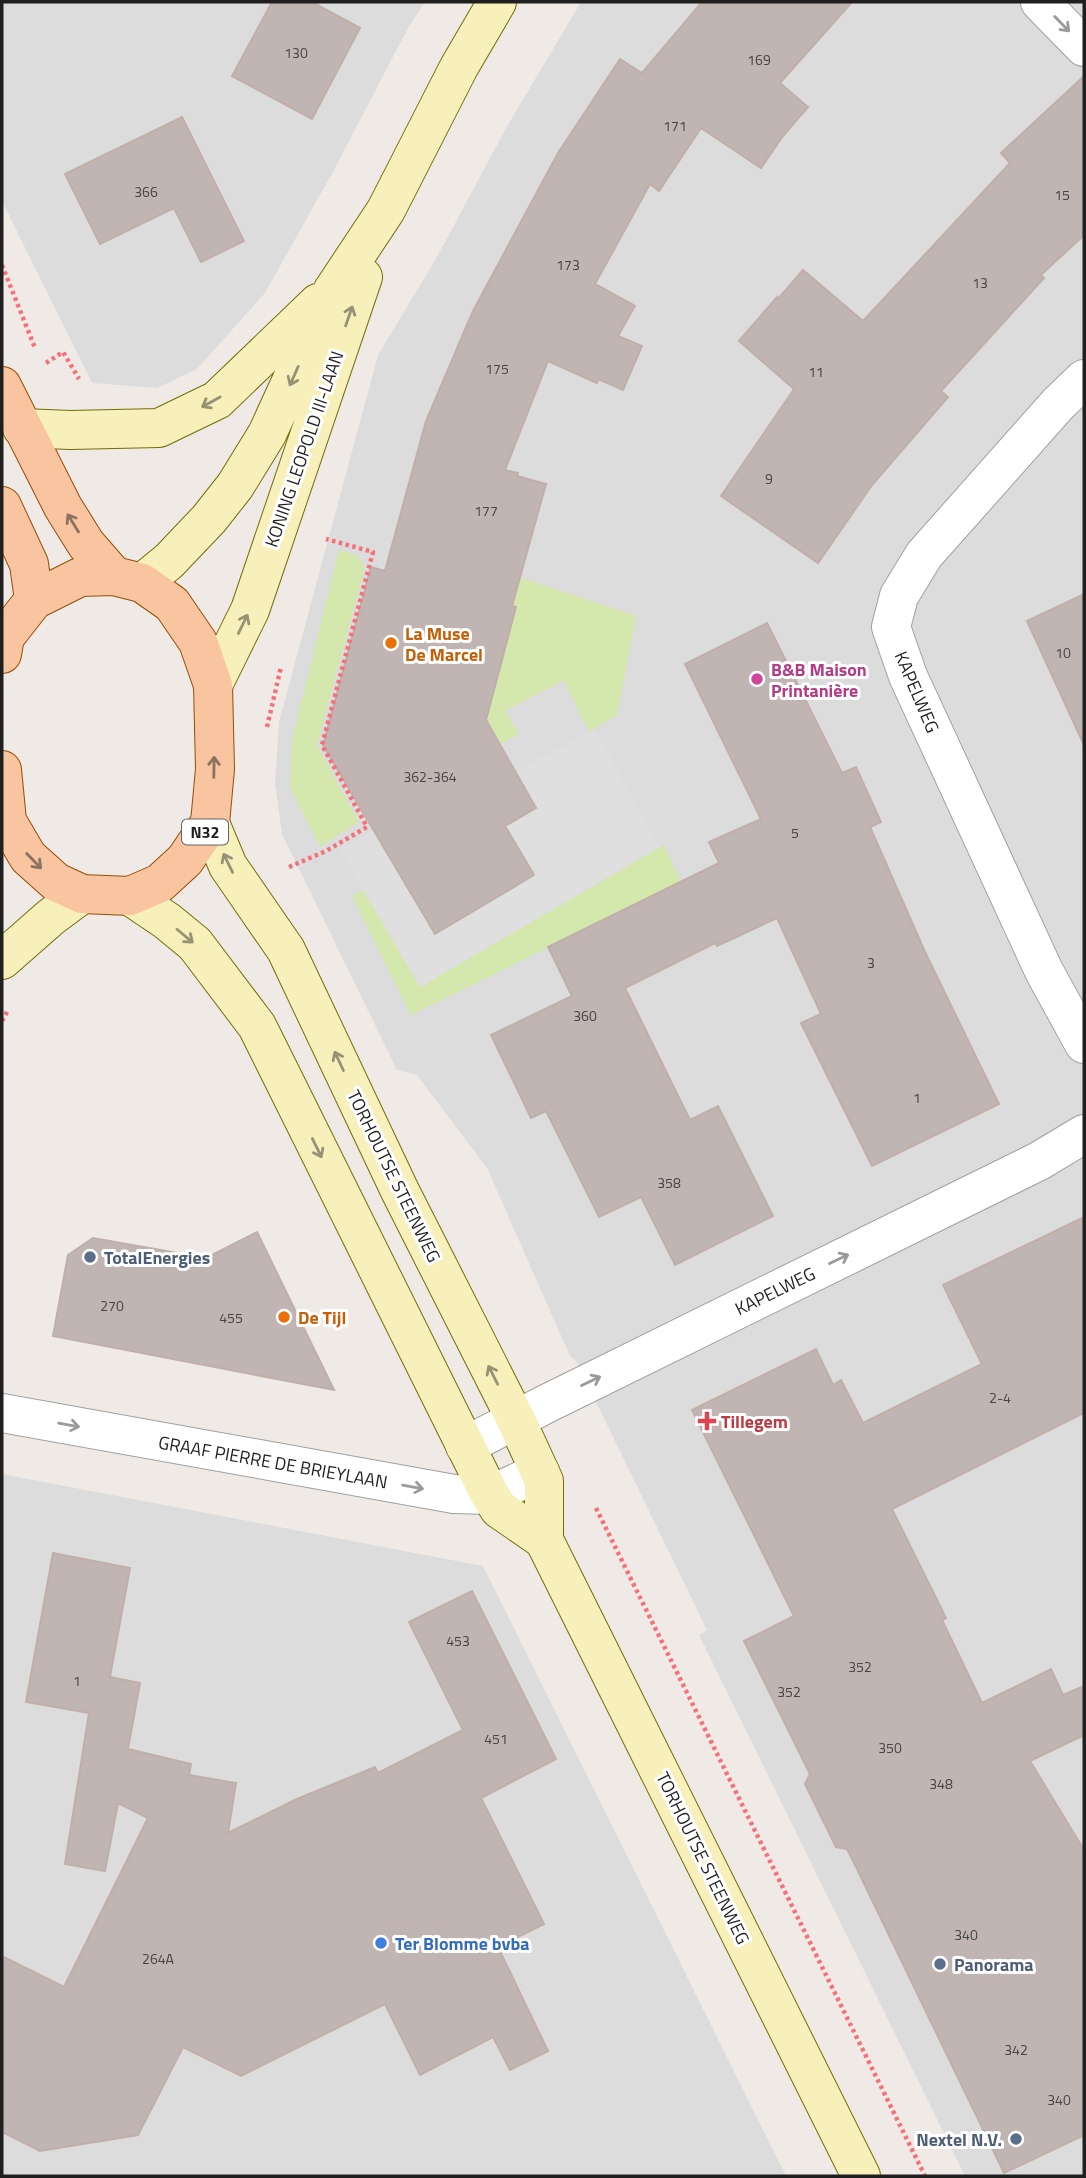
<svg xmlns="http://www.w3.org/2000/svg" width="1086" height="2178" font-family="'Titillium Web',sans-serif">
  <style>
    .residential { fill: #dddcdc }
    .grass { fill: #d4e8ad }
    .parking { fill: #dfdfdf }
    .building { fill: #c0b5b2; stroke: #c0afa8; stroke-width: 2 }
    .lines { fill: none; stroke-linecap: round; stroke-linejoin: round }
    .street-casing { stroke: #a0a0a0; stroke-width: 40 }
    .secondary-casing { stroke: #736d08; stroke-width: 40 }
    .primary-casing { stroke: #954d05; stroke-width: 40 }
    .path { stroke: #f67079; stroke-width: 4.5; stroke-dasharray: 3.5 3.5; stroke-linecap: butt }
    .street { stroke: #fff; stroke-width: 38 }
    .secondary { stroke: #f8f0bb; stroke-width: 38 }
    .primary { stroke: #f9c4a0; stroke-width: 38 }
    .oneway { stroke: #9a9a9a }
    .oneway2 { stroke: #969275 }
    .oneway3 { stroke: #8c7260 }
    .food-dot { fill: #e8710a; stroke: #fff; stroke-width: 2.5 }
    .hotel-dot { fill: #d1479c; stroke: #fff; stroke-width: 2.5 }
    .service-dot { fill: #5c6f8a; stroke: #fff; stroke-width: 2.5 }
    .health-dot { fill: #e0444e; stroke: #fff; stroke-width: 2.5 }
    .shop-dot { fill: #3f7fe0; stroke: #fff; stroke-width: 2.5 }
    .labels { text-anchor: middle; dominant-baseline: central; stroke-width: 6; stroke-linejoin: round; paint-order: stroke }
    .number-label { font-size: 14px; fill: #474444 }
    .shield { fill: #fff; stroke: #626262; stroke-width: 2 }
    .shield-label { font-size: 16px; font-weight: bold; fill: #1f1f1f }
    .street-label { font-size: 18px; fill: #1f1f1f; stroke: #fff }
    .food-label { font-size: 18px; font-weight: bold; fill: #c56008; stroke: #fff; text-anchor: start }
    .hotel-label { font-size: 18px; font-weight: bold; fill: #b23c85; stroke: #fff; text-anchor: start }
    .service-label { font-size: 18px; font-weight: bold; fill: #4e5e75; stroke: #fff; text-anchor: start }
    .health-label { font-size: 18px; font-weight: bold; fill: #be3a42; stroke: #fff; text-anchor: start }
    .shop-label { font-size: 18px; font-weight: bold; fill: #366cbe; stroke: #fff; text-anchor: start }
  </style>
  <rect width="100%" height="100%" fill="#efeae5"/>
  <path class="residential" d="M 2,2 L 425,2 L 409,26 L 335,168 L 265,293 L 197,369 L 157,388 L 92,383 L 2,201 Z
    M 581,2 L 1084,2 L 1084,2176 L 965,2176 L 699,1635 L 707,1630 L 576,1361 L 570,1356 L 487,1168 L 417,1075 L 397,1070 L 282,834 L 275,784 L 279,722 L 378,355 L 437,257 L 506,128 Z
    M 2,1474 L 483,1566 L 786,2176 L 2,2176 Z"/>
  <path class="grass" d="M 404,539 L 636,616 L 617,715 L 589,732 L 564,680 L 505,711 L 519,734 L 500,744 L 486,720 L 516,607 L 393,573 Z
    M 339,550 C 353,554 364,555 364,571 L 317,745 L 359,822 L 320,847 L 290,788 L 292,740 Z
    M 664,845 L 681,882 L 411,1015 L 352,896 L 363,890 L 420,987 Z"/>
  <path class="parking" d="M 595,729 L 659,847 L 420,987 L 340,849 L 373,830 L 382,844 Z"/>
  <path class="building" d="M 272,2 L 312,2 L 360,28 L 312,119 L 232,76 Z
    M 702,2 L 852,2 L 780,83 L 808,107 L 783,136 L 761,168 L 701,128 L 659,191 L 650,184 L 595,284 L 635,306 L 618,336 L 642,346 L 623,390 L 598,379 L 597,383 L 548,361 L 505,470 L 518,473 L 517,476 L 546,484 L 512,606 L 516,607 L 486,720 L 536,808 L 505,826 L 534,875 L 435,934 L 323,745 L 371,567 L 385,571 L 426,421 L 473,311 L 558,153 L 620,59 L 642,73 Z
    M 1084,76 L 1084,235 L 1041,275 L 1044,278 L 941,391 L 948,397 L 872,485 L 818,563 L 721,496 L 794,389 L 739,341 L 777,297 L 778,299 L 803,270 L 863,321 L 1010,163 L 1001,153 Z
    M 182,117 L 244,241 L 201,262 L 174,208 L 100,244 L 65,174 Z
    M 1084,594 L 1084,745 L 1027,621 Z
    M 767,623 L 842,773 L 856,767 L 881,822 L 870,827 L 925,952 L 999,1104 L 872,1166 L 801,1023 L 821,1014 L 777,918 L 717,946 L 715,943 L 625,988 L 690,1120 L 718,1106 L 773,1216 L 675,1265 L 641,1197 L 599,1217 L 546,1111 L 531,1118 L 491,1035 L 572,996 L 548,947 L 719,863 L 709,842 L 761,819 L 685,664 Z
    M 1084,1217 L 1084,1413 L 892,1509 L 946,1618 L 942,1620 L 982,1703 L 1051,1669 L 1063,1695 L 1084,1686 L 1084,1735 L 1030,1761 L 1084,1850 L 1084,2135 L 1004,2173 L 856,1867 L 847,1849 L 836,1847 L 805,1784 L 810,1774 L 744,1641 L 794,1616 L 692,1410 L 816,1349 L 833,1385 L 841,1380 L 863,1423 L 982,1364 L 943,1285 Z
    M 257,1232 L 334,1390 L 53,1336 L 68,1255 L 93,1238 L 206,1258 Z
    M 53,1553 L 130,1568 L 110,1677 L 140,1683 L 128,1749 L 191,1764 L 189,1775 L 236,1783 L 228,1833 L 297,1799 L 375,1767 L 378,1773 L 463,1730 L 409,1622 L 472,1591 L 556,1759 L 481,1798 L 544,1924 L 498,1947 L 548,2051 L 510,2070 L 493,2037 L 420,2075 L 385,2004 L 241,2076 L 183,2047 L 138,2135 L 40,2151 L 2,2132 L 2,1956 L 64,1987 L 148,1818 L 118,1803 L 105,1871 L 65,1864 L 89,1713 L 26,1702 Z"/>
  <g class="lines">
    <g class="street-casing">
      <path id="street" d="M 1040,2 L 1084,47
        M 1084,379 L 1058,404 L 924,555 L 899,596 L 891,627 L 908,676 L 1044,971 L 1084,1044
        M 2,1413 L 454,1494 L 490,1495 L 540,1472
        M 465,1446 L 546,1404 L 1039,1161 L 1084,1134"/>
    </g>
    <g class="secondary-casing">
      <path id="secondary" d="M 22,428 L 70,430 L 159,428 L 217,400 L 318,303
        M 142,583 L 169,561 L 209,519 L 235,486 L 267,434 L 333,290 L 386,210 L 459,67 L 497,2
        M 213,685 L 250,610 L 363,277
        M 210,823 L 228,866 L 286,950 L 400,1191 L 516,1420 L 544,1481 L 544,1540 L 861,2176
        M 130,896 L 167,921 L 195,944 L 257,1026 L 490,1495 L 499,1509 L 544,1540
        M 2,960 L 51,917 L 82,894"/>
    </g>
    <g class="primary-casing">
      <path id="primary" d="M 2,386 L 63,507 L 86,544 L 114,576
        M 2,506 L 29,564 L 34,600
        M 2,654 L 5,637 L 34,600 L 80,577 L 114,576 L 142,583 L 172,604 L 198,642 L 213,685 L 215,769 L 210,823 L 185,860 L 160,883 L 130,896 L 82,894 L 56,882 L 28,857 L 7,821 L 2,770"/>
    </g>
    <path class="path" d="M 2,265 L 35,348
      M 46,363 L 63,352 L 79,379
      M 267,727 L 281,667
      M 289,867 L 326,851 L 367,827 L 322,745 L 373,552 L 326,539
      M 2,1021 L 8,1010
      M 596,1508 L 925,2176"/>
    <use href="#street" class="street"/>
    <use href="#secondary" class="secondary"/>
    <use href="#primary" class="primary"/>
  </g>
  <defs><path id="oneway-shaft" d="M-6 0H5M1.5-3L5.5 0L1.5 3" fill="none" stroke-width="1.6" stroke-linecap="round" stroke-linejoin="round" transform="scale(1.75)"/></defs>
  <g class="oneway">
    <use href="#oneway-shaft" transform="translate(1062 24) rotate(46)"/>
    <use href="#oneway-shaft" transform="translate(839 1259) rotate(-26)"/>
    <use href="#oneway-shaft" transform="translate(591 1381) rotate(-26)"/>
    <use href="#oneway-shaft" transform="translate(69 1425) rotate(10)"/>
    <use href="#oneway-shaft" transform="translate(413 1487) rotate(10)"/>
  </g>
  <g class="oneway2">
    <use href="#oneway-shaft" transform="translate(349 316) rotate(-71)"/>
    <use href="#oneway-shaft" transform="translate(294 376) rotate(114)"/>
    <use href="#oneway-shaft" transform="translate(211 402) rotate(151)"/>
    <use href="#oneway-shaft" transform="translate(243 624) rotate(-64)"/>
    <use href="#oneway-shaft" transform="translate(228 863) rotate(-116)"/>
    <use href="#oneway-shaft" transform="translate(185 936) rotate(40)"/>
    <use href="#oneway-shaft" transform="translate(339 1061) rotate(-115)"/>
    <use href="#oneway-shaft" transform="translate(317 1148) rotate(64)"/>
    <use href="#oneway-shaft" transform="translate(493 1375) rotate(-117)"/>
  </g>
  <g class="oneway3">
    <use href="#oneway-shaft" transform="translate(73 523) rotate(-122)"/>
    <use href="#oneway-shaft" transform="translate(214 767) rotate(-89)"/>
    <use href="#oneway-shaft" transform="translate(34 861) rotate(46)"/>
  </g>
  <g class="food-dot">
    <circle cx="391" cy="643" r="7"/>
    <circle cx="284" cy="1317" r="7"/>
  </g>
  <circle class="hotel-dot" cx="757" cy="679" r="7"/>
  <g class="service-dot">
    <circle cx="90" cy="1257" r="7"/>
    <circle cx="940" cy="1964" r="7"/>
    <circle cx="1016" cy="2139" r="7"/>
  </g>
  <path class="health-dot" d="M703.5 1410.5h7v7h7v7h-7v7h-7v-7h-7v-7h7z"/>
  <circle class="shop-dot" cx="381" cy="1943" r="7"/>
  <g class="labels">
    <g class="number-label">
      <text x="296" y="52">130</text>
      <text x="759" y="59">169</text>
      <text x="675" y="125">171</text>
      <text x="146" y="191">366</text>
      <text x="1062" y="194">15</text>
      <text x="568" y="264">173</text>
      <text x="980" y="282">13</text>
      <text x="497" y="368">175</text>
      <text x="816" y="371">11</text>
      <text x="769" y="478">9</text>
      <text x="486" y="510">177</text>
      <text x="1063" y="652">10</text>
      <text x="430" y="776">362-364</text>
      <text x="795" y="832">5</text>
      <text x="871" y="962">3</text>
      <text x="585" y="1015">360</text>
      <text x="917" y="1097">1</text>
      <text x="669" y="1182">358</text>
      <text x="112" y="1305">270</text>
      <text x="231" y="1317">455</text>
      <text x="1000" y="1397">2-4</text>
      <text x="458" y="1640">453</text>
      <text x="860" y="1666">352</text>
      <text x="77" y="1680">1</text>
      <text x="789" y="1691">352</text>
      <text x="496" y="1738">451</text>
      <text x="890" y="1747">350</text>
      <text x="941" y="1783">348</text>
      <text x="966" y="1934">340</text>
      <text x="158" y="1958">264A</text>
      <text x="1016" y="2049">342</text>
      <text x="1059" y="2099">340</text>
    </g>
    <rect class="shield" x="182" y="819.5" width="46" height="25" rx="5"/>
    <g class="shield-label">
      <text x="205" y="832">N32</text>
    </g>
    <g class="street-label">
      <text transform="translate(304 449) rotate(-71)">KONING LEOPOLD III-LAAN</text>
      <text transform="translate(917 692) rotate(67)">KAPELWEG</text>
      <text transform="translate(394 1176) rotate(64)">TORHOUTSE STEENWEG</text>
      <text transform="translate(775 1291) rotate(-26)">KAPELWEG</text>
      <text transform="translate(273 1462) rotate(10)">GRAAF PIERRE DE BRIEYLAAN</text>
      <text transform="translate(703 1858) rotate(64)">TORHOUTSE STEENWEG</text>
    </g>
    <g class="food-label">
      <text x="405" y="633">La Muse<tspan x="405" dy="21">De Marcel</tspan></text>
      <text x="298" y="1317">De Tijl</text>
    </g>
    <g class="hotel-label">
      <text x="771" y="669">B&amp;B Maison<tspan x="771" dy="21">Printanière</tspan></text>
    </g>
    <g class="service-label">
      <text x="104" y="1257">TotalEnergies</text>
      <text x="954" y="1964">Panorama</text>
      <text x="1002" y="2139" text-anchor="end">Nextel N.V.</text>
    </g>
    <g class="health-label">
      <text x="721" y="1421">Tillegem</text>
    </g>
    <g class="shop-label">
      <text x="395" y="1943">Ter Blomme bvba</text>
    </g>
  </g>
  <rect width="1086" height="2178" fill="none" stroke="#1f1f1f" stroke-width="7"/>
</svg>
